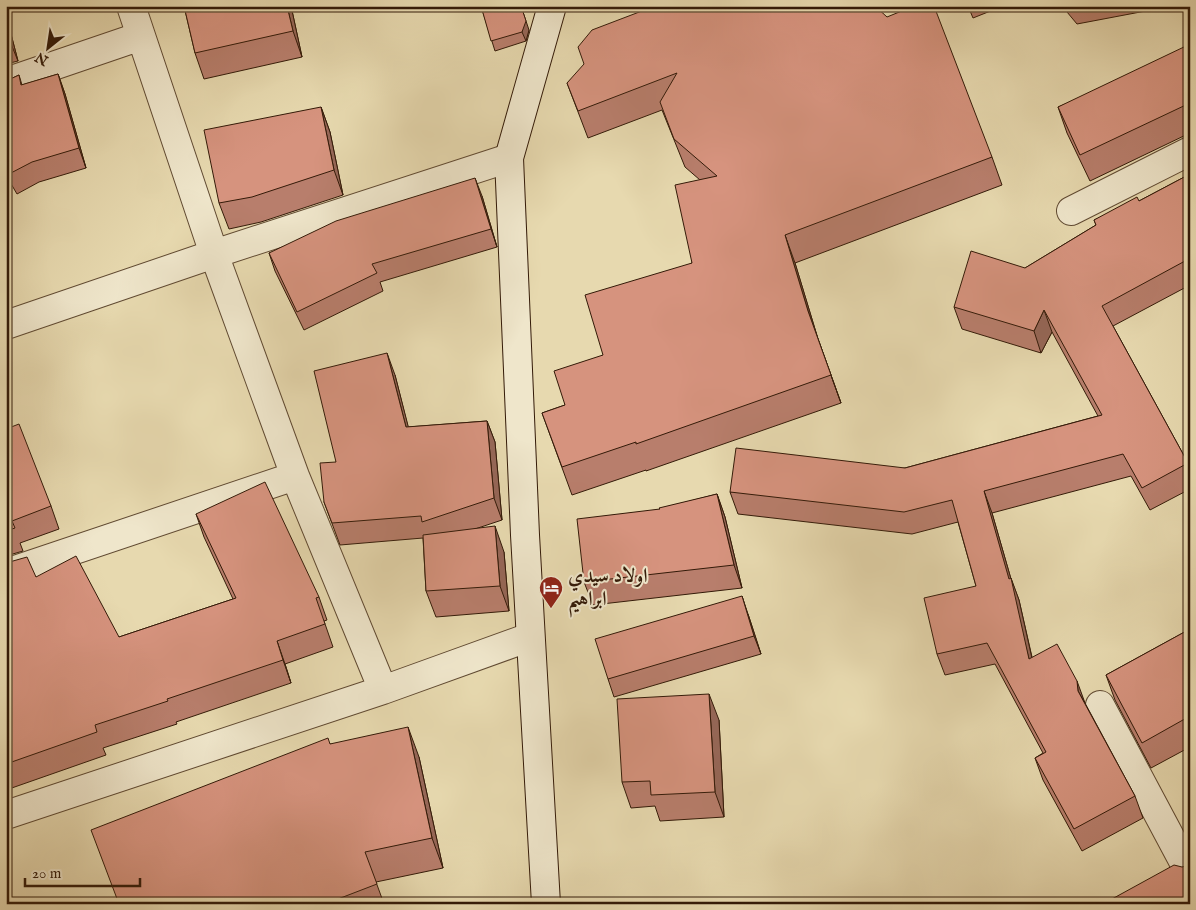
<svg xmlns="http://www.w3.org/2000/svg" width="1196" height="910" font-family="'IM FELL English',Amiri,serif">
  <style>
    .lines { fill: none; stroke-linecap: round; stroke-linejoin: round }
    .minor-casing { stroke: #604a32; stroke-width: 30 }
    .secondary-casing { stroke: #331a08; stroke-width: 30 }
    .minor { stroke: #efe6cb; stroke-width: 28 }
    .secondary { stroke: #efe6cb; stroke-width: 28 }
    .wall { fill: #b87e6c; stroke: #331a08 }
    .shaded-wall { fill: #966758; stroke: #331a08 }
    .building { fill: #d6937e; stroke: #331a08 }
    .labels { text-anchor: middle; dominant-baseline: central; stroke-width: 4; stroke-linejoin: round; paint-order: stroke }
    .poi-label { font-size: 20px; font-weight: bold; fill: #331a08; stroke: #efe6cb; text-anchor: start }
  </style>
  <rect width="100%" height="100%" fill="#e7d9af"/>
  <filter id="stains"><feTurbulence type="fractalNoise" baseFrequency=".004" numOctaves="4"/><feColorMatrix values="0 0 0 0 .2 0 0 0 0 .09 0 0 0 0 .02 0 0 0 .5 -.17"/></filter>
  <radialGradient id="worn" r=".72"><stop offset=".6" stop-color="#630" stop-opacity="0"/><stop offset="1" stop-color="#630" stop-opacity=".3"/></radialGradient>
  <g class="lines">
    <g class="minor-casing">
      <path id="minor" d="M 131,6 L 214,254 L 295,476 L 383,690
        M 6,82 L 141,36
        M 1071,211 L 1190,151
        M 6,325 L 214,254 L 509,158
        M 6,573 L 295,476
        M 1100,705 L 1190,874
        M 6,815 L 383,690 L 530,637"/>
    </g>
    <g class="secondary-casing">
      <path id="secondary" d="M 546,904 L 525,535 L 509,158 L 552,6"/>
    </g>
    <use href="#minor" class="minor"/>
    <use href="#secondary" class="secondary"/>
  </g>
  <path class="wall" d="M 184,6 L 291,6 L 302,57 L 204,79 L 195,53 Z
    M 481,6 L 529,30 L 526,41 L 495,51 Z
    M 655,6 L 992,157 L 1002,185 L 795,263 L 818,339 L 841,403 L 646,471 L 646,470 L 572,495 L 542,413 L 565,405 L 603,355 L 692,263 L 700,180 L 685,167 L 662,110 L 588,138 L 567,83 Z
    M 968,6 L 1003,6 L 973,18 Z
    M 1062,6 L 1172,6 L 1077,24 Z
    M 6,15 L 18,61 L 6,64 Z
    M 1190,53 L 1190,133 L 1090,181 L 1067,133 L 1058,107 Z
    M 58,74 L 65,94 L 86,168 L 39,182 L 17,194 L 10,182 L 6,185 L 6,81 L 19,75 L 22,85 Z
    M 321,107 L 330,132 L 343,195 L 261,222 L 229,229 L 219,203 Z
    M 1190,174 L 1190,285 L 1113,326 L 1188,463 L 1190,467 L 1190,489 L 1150,510 L 1131,476 L 992,513 L 1011,579 L 1019,600 L 1032,657 L 1085,703 L 1135,796 L 1143,818 L 1082,851 L 1043,780 L 1035,758 L 1043,753 L 995,664 L 945,675 L 937,654 L 976,586 L 958,522 L 912,534 L 738,514 L 730,492 L 905,468 L 1098,416 L 1052,332 L 1041,353 L 962,329 L 954,307 L 1025,268 L 1096,225 L 1094,220 L 1139,201 Z
    M 482,196 L 497,247 L 380,282 L 383,291 L 304,330 L 275,271 L 269,253 Z
    M 395,375 L 408,427 L 487,421 L 495,442 L 502,520 L 475,529 L 504,552 L 509,611 L 436,617 L 426,591 L 423,538 L 340,545 L 324,502 L 336,462 Z
    M 6,429 L 51,506 L 59,529 L 20,543 L 23,551 L 6,556 Z
    M 717,494 L 725,517 L 742,588 L 593,605 L 584,582 L 660,509 Z
    M 196,514 L 319,597 L 327,620 L 324,621 L 333,647 L 285,664 L 291,683 L 176,722 L 177,724 L 103,748 L 106,755 L 6,790 L 6,563 L 36,577 L 119,637 L 233,599 L 204,537 Z
    M 748,614 L 761,654 L 614,697 L 608,679 Z
    M 1190,629 L 1190,747 L 1151,768 L 1115,700 L 1106,675 Z
    M 719,720 L 724,817 L 660,821 L 655,806 L 631,808 L 622,782 Z
    M 330,744 L 419,757 L 443,868 L 376,882 L 384,904 L 119,904 Z"/>
  <path class="shaded-wall" d="M 287,6 L 291,6 L 302,57 L 293,31 Z
    M 521,6 L 529,30 L 526,41 L 522,32 Z
    M 6,15 L 18,61 L 9,39 L 6,26 Z
    M 58,74 L 65,94 L 86,168 L 79,148 Z
    M 321,107 L 330,132 L 343,195 L 334,170 Z
    M 475,178 L 482,196 L 497,247 L 491,229 Z
    M 785,235 L 795,263 L 818,339 L 841,403 L 808,311 Z
    M 1044,310 L 1052,332 L 1041,353 L 1034,331 Z
    M 387,353 L 395,375 L 414,449 L 406,427 Z
    M 487,421 L 495,442 L 502,520 L 494,498 Z
    M 984,491 L 992,513 L 1013,586 L 1011,578 L 1019,600 L 1037,681 L 1029,659 Z
    M 717,494 L 725,517 L 742,588 L 734,565 Z
    M 495,526 L 504,552 L 509,611 L 500,586 Z
    M 742,596 L 748,614 L 761,654 L 754,636 Z
    M 277,641 L 285,664 L 291,683 L 283,660 Z
    M 1077,681 L 1085,703 L 1078,691 Z
    M 709,694 L 719,720 L 724,817 L 715,792 Z
    M 408,727 L 419,757 L 443,868 L 432,838 Z"/>
  <path class="building" d="M 184,6 L 287,6 L 293,31 L 195,53 Z
    M 481,6 L 521,6 L 526,21 L 522,32 L 491,41 Z
    M 655,6 L 875,6 L 887,17 L 914,6 L 934,6 L 992,157 L 785,235 L 808,311 L 831,375 L 636,444 L 636,442 L 562,467 L 542,413 L 565,405 L 554,371 L 603,355 L 585,295 L 692,263 L 675,185 L 717,176 L 674,139 L 660,102 L 677,73 L 578,111 L 567,83 L 584,64 L 578,47 L 592,30 Z
    M 6,26 L 9,39 L 6,40 Z
    M 1186,46 L 1190,53 L 1190,103 L 1080,155 L 1058,107 Z
    M 58,74 L 79,148 L 32,162 L 9,174 L 6,168 L 6,81 L 19,75 L 21,85 Z
    M 321,107 L 334,170 L 252,197 L 219,203 L 204,130 Z
    M 1190,174 L 1190,269 L 1185,261 L 1102,306 L 1188,463 L 1142,488 L 1123,454 L 984,491 L 1009,579 L 1011,578 L 1029,659 L 1057,644 L 1077,681 L 1078,691 L 1135,796 L 1074,829 L 1035,758 L 1046,752 L 987,643 L 937,654 L 924,598 L 976,586 L 952,500 L 904,512 L 730,492 L 736,448 L 905,468 L 1102,415 L 1044,310 L 1034,331 L 954,307 L 971,251 L 1025,268 L 1096,225 L 1094,220 L 1137,197 L 1139,201 Z
    M 475,178 L 491,229 L 372,264 L 377,273 L 297,312 L 269,253 L 336,221 Z
    M 387,353 L 406,427 L 487,421 L 494,498 L 422,522 L 421,516 L 332,523 L 324,502 L 320,463 L 336,462 L 314,371 Z
    M 19,424 L 51,506 L 12,521 L 15,528 L 6,531 L 6,429 Z
    M 265,482 L 319,597 L 316,598 L 325,624 L 277,641 L 283,660 L 167,699 L 168,701 L 95,725 L 97,732 L 6,764 L 6,563 L 27,557 L 36,577 L 76,556 L 119,637 L 236,598 L 196,514 Z
    M 717,494 L 734,565 L 584,582 L 577,519 L 660,509 L 659,508 Z
    M 495,526 L 500,586 L 426,591 L 423,535 Z
    M 742,596 L 754,636 L 608,679 L 595,639 Z
    M 1190,629 L 1190,716 L 1142,743 L 1106,675 Z
    M 709,694 L 715,792 L 651,795 L 650,781 L 622,782 L 617,699 Z
    M 408,727 L 432,838 L 365,852 L 377,884 L 325,904 L 119,904 L 91,830 L 328,738 L 330,744 Z
    M 1190,808 L 1190,818 L 1186,810 Z
    M 1174,865 L 1182,867 L 1190,865 L 1190,904 L 1114,904 L 1112,899 Z"/>
  <defs>
    <g id="hotel-pin" transform="scale(1.25)"><path d="M0 17L-7.5 6A9.5 9.5 0 1 1 7.5 6Z" fill="#8f2418" stroke="#efe6cb"/><path d="M-6-4.5h1.5V1H6V5H4.5V3h-9V5H-6ZM-4 0a1.8 1.8 0 1 1 3.6 0ZM.5 0V-2.5h3Q6-2.5 6 0Z" fill="#fff"/></g>
  </defs>
  <g fill-rule="evenodd">
    <use href="#hotel-pin" x="551" y="588"/>
  </g>
  <g class="labels">
    <g class="poi-label">
      <text x="568" y="576">اولاد سيدي<tspan x="568" dy="23">ابراهيم</tspan></text>
    </g>
  </g>
  <rect width="1196" height="910" fill="none" stroke="#e7d9af" stroke-width="25"/>
  <rect x="8" y="8" width="1181" height="895" fill="none" stroke="#331a08" stroke-width="2.5"/>
  <rect x="12" y="12" width="1171" height="885" fill="none" stroke="#331a08"/>
  <g transform="translate(48 48) rotate(210)" stroke="#efe6cb" stroke-width="4" paint-order="stroke">
  <path d="M0-4L9 19L0 12L-9 19Z" fill="#331a08"/>
  <text y="-8" font-size="14" font-weight="bold" text-anchor="middle" fill="#331a08">N</text>
  </g>
  <path d="M25 878v8h115v-8" fill="none" stroke="#331a08" stroke-width="2.5"/>
  <text x="32" y="878" font-size="15" fill="#331a08" stroke="#efe6cb" stroke-width="4" paint-order="stroke">20 m</text>
  <rect width="100%" height="100%" filter="url(#stains)"/>
  <rect width="100%" height="100%" fill="url(#worn)"/>
</svg>
